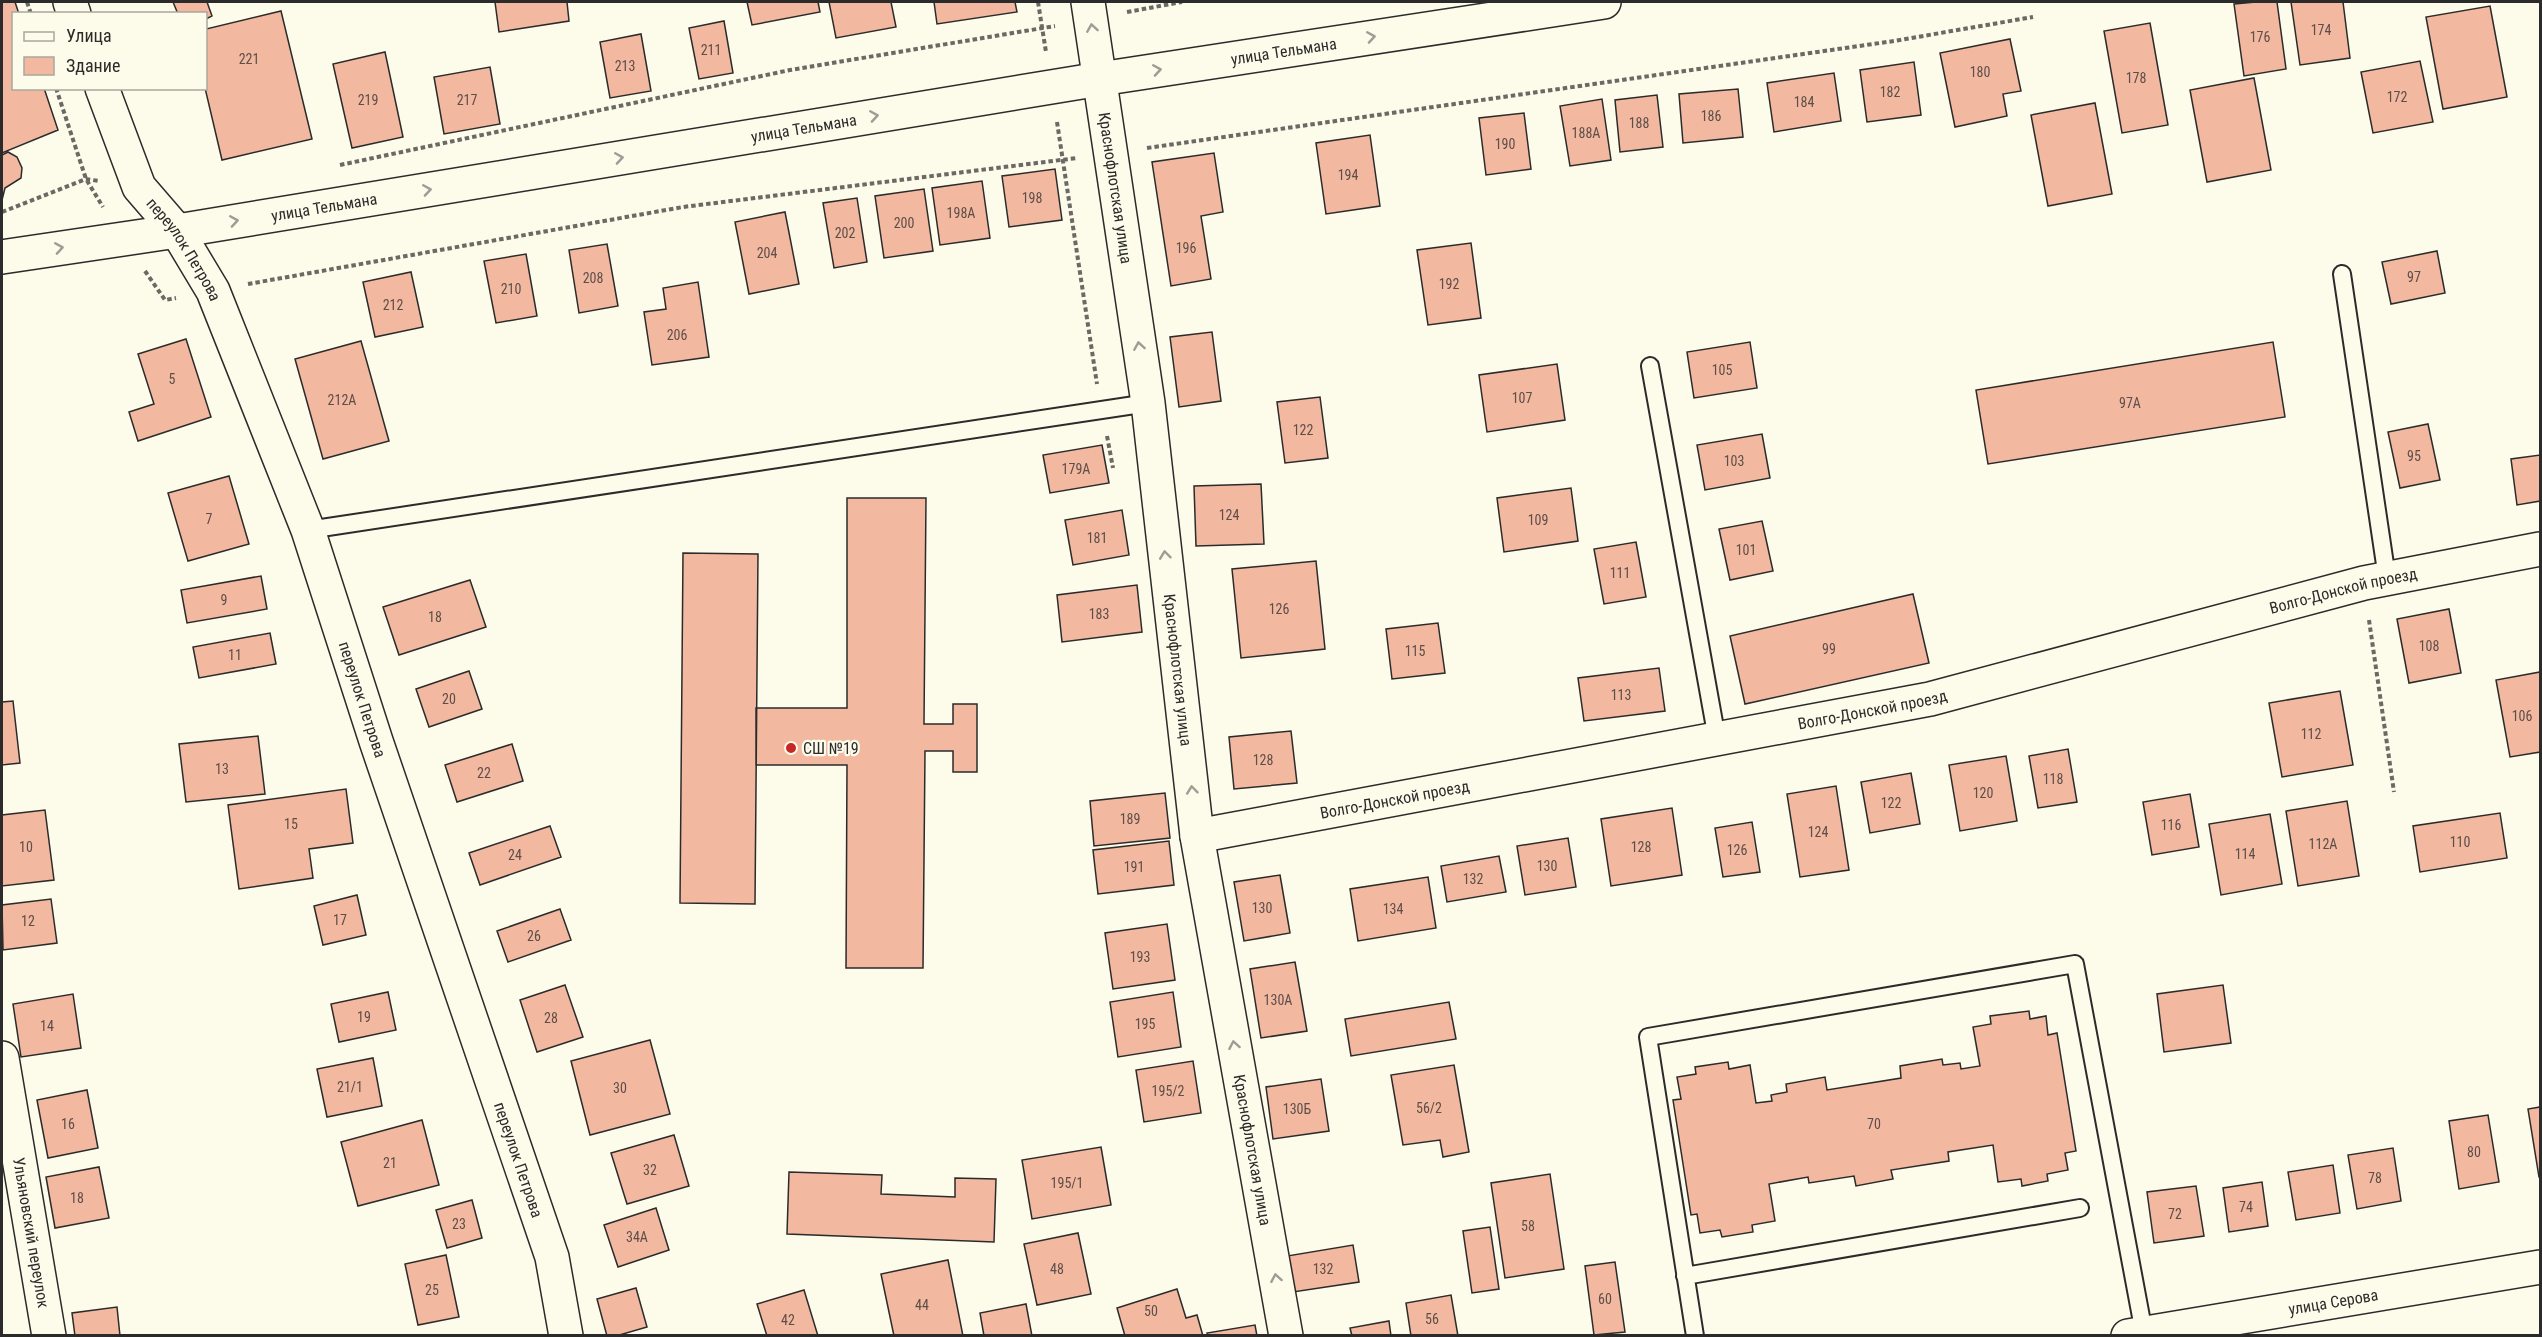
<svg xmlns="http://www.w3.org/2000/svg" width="2542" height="1337" font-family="'Roboto Condensed',sans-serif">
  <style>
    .building { fill: #f2b8a0; stroke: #2b2b2b; stroke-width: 1.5 }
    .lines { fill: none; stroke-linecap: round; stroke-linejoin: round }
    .lane-casing { stroke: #2b2b2b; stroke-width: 20 }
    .street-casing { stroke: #2b2b2b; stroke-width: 36 }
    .secondary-casing { stroke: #2b2b2b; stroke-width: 36 }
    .path { stroke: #6a6964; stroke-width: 4; stroke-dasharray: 4.5 3; stroke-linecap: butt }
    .lane { stroke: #fdfbea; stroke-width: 16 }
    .street { stroke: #fdfbea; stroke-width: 33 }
    .secondary { stroke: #fdfbea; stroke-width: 33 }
    .oneway { stroke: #9e9d94 }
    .poi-dot { fill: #c62828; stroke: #fdfbea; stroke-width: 2 }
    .labels { text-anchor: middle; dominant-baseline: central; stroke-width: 4.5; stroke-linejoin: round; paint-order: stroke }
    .number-label { font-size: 14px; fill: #5d4e48 }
    .street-label { font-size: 16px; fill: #2b2b2b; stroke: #fdfbea }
    .poi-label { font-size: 16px; fill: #2b2b2b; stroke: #fdfbea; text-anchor: start }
  </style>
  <rect width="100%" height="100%" fill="#fdfbea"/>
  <path class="building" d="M 2,2 L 15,2 L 19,14 L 14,14 L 14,88 L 44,88 L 58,130 L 2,153 Z
    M 173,2 L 207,2 L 212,16 L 206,19 L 206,14 L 178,14 Z
    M 495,2 L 567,2 L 569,21 L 499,32 Z
    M 747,2 L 818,2 L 820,12 L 752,25 Z
    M 829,2 L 891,2 L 896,27 L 836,38 Z
    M 934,2 L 1015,2 L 1017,12 L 937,24 Z
    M 2256,2 L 2277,2 L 2286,69 L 2244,76 L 2234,4 Z
    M 2291,2 L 2343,2 L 2350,58 L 2300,65 Z
    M 2490,6 L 2507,97 L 2443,109 L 2426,17 Z
    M 281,11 L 312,139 L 222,160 L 205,88 L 206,29 Z
    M 724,21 L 733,73 L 699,79 L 689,28 Z
    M 2150,23 L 2168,125 L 2122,133 L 2104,31 Z
    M 641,34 L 651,91 L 610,98 L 600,42 Z
    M 2010,39 L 2021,91 L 2003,94 L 2007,116 L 1955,127 L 1940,53 Z
    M 385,52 L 403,137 L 352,148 L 333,64 Z
    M 2420,61 L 2433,122 L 2373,133 L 2361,72 Z
    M 1914,62 L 1921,115 L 1867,122 L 1860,70 Z
    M 490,67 L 500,124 L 444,134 L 434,77 Z
    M 1834,73 L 1841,121 L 1774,132 L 1767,83 Z
    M 2254,78 L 2271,170 L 2207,182 L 2190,90 Z
    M 1738,89 L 1743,137 L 1683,143 L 1679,94 Z
    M 1657,95 L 1663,147 L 1620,152 L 1615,100 Z
    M 1602,99 L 1611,160 L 1570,166 L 1560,106 Z
    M 2095,103 L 2112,194 L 2048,206 L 2031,115 Z
    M 1524,113 L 1531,169 L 1486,175 L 1479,118 Z
    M 1370,135 L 1380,206 L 1326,214 L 1316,143 Z
    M 8,152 L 17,157 L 22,168 L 21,178 L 5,188 L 2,200 L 2,155 Z
    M 1214,153 L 1223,212 L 1201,216 L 1211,279 L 1171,286 L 1152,162 Z
    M 1055,169 L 1062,220 L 1009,227 L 1002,176 Z
    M 982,181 L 990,238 L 940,245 L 932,188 Z
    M 924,189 L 933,251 L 884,258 L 875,196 Z
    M 857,198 L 867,262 L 834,268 L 823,203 Z
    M 785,212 L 799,284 L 749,294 L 735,222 Z
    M 1471,243 L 1481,318 L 1428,325 L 1417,250 Z
    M 607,244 L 618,306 L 579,313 L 569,250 Z
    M 2437,251 L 2445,293 L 2391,304 L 2382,262 Z
    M 526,254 L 537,316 L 496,323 L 484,261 Z
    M 411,272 L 423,327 L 375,337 L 363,282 Z
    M 698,282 L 709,357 L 652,365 L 644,312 L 666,309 L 663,288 Z
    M 1212,332 L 1221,401 L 1179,407 L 1170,337 Z
    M 186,339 L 211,417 L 138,441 L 129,412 L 154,404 L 138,354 Z
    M 361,341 L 389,441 L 323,459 L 295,359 Z
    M 1750,342 L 1757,388 L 1694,398 L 1687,352 Z
    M 2273,342 L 2285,417 L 1988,464 L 1976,390 Z
    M 1557,364 L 1565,420 L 1487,432 L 1479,375 Z
    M 1320,397 L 1328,458 L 1285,463 L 1277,402 Z
    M 2428,424 L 2440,480 L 2400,488 L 2388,432 Z
    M 1762,434 L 1770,478 L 1705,490 L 1697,445 Z
    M 1102,445 L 1109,483 L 1050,493 L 1043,455 Z
    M 2540,455 L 2540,501 L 2517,505 L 2511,459 Z
    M 229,476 L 249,544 L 188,561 L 168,493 Z
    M 1261,484 L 1264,544 L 1196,546 L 1194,486 Z
    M 1571,488 L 1578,541 L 1504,552 L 1497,498 Z
    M 847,498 L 926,498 L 924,724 L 953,724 L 953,704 L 977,704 L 977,772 L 953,772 L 953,751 L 925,751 L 923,968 L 846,968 L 847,765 L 756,765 L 756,708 L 847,708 Z
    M 1122,510 L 1129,555 L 1073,565 L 1065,520 Z
    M 1762,521 L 1773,571 L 1730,580 L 1719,529 Z
    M 1636,542 L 1646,597 L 1604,604 L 1594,549 Z
    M 683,553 L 758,554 L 755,904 L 680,903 Z
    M 1316,561 L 1325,649 L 1241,658 L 1232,569 Z
    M 261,576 L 267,609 L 187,623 L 181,590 Z
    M 470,580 L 486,627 L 399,655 L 383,607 Z
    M 1137,585 L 1142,632 L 1062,642 L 1057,595 Z
    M 1913,594 L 1929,663 L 1745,704 L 1730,636 Z
    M 2449,609 L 2461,673 L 2409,683 L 2397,619 Z
    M 1438,623 L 1445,673 L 1392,679 L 1386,629 Z
    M 270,633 L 276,664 L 199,678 L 193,647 Z
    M 1659,668 L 1665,711 L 1584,721 L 1578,678 Z
    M 469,671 L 482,709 L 429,727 L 416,689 Z
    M 2540,672 L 2540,752 L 2510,757 L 2496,680 Z
    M 2340,691 L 2353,765 L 2282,777 L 2269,703 Z
    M 13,701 L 20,763 L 2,765 L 2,702 Z
    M 1291,731 L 1297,783 L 1234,789 L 1229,737 Z
    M 258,736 L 265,794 L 186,802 L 179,744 Z
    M 512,744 L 523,781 L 457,802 L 445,765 Z
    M 2068,749 L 2077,802 L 2038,808 L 2029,756 Z
    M 2006,756 L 2017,821 L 1960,831 L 1949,765 Z
    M 1911,773 L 1920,824 L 1870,833 L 1861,782 Z
    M 1836,786 L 1849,870 L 1800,877 L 1787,794 Z
    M 346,789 L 353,843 L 309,849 L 313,878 L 239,889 L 228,805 Z
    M 1165,793 L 1170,838 L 1094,846 L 1090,801 Z
    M 2190,794 L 2199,847 L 2152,855 L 2143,802 Z
    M 2347,801 L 2359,876 L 2298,886 L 2286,811 Z
    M 1672,808 L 1682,875 L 1611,886 L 1601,819 Z
    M 45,810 L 54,880 L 2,886 L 2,815 Z
    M 2500,813 L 2507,858 L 2420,872 L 2413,826 Z
    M 2270,814 L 2282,884 L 2221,895 L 2209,824 Z
    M 1752,822 L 1760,872 L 1723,877 L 1715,828 Z
    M 550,826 L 561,857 L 480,885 L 469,853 Z
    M 1568,838 L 1576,887 L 1525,895 L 1517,846 Z
    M 1169,841 L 1174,885 L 1098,894 L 1093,850 Z
    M 1499,856 L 1506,892 L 1447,902 L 1441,866 Z
    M 1280,875 L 1290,933 L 1244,941 L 1234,882 Z
    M 1428,877 L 1436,928 L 1358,941 L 1350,889 Z
    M 357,895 L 366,935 L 323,945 L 314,906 Z
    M 51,899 L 57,943 L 3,950 L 2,905 Z
    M 560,909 L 571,940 L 508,962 L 497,931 Z
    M 1167,924 L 1175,980 L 1113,989 L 1105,933 Z
    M 1295,962 L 1307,1031 L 1261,1038 L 1250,969 Z
    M 565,985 L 583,1037 L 537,1052 L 520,1000 Z
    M 2223,985 L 2231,1043 L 2164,1052 L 2157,994 Z
    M 388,992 L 396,1030 L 339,1042 L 331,1004 Z
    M 1173,992 L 1181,1047 L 1118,1057 L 1110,1002 Z
    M 73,994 L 81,1048 L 21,1057 L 13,1004 Z
    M 1449,1002 L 1456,1039 L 1351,1056 L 1345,1019 Z
    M 2029,1011 L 2030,1019 L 2046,1016 L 2048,1035 L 2057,1033 L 2076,1151 L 2065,1153 L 2068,1170 L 2047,1174 L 2048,1181 L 2022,1186 L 2021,1179 L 1998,1182 L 1993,1145 L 1948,1152 L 1949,1161 L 1891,1170 L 1893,1179 L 1856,1186 L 1854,1176 L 1809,1183 L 1808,1177 L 1769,1184 L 1775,1221 L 1752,1225 L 1753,1232 L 1722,1237 L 1720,1230 L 1700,1233 L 1697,1214 L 1691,1215 L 1673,1100 L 1681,1099 L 1677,1077 L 1696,1074 L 1695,1067 L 1728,1062 L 1729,1069 L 1750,1065 L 1756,1103 L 1772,1101 L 1771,1095 L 1787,1092 L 1786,1084 L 1825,1077 L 1827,1090 L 1901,1078 L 1900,1066 L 1942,1059 L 1943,1065 L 1960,1063 L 1961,1069 L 1980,1066 L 1973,1027 L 1991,1024 L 1990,1016 Z
    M 650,1040 L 670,1114 L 590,1135 L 571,1061 Z
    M 373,1058 L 382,1106 L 327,1117 L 317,1069 Z
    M 1193,1061 L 1201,1113 L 1144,1122 L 1136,1070 Z
    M 1454,1065 L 1469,1152 L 1443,1157 L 1440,1140 L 1403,1145 L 1391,1075 Z
    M 1321,1079 L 1329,1131 L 1273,1139 L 1266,1087 Z
    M 87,1090 L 98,1148 L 48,1158 L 37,1100 Z
    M 2540,1107 L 2540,1177 L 2539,1177 L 2528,1109 Z
    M 2488,1115 L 2499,1182 L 2459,1189 L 2449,1121 Z
    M 422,1120 L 439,1185 L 358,1206 L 341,1142 Z
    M 674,1135 L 689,1186 L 627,1204 L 611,1153 Z
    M 1101,1147 L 1111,1205 L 1032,1219 L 1022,1160 Z
    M 2393,1148 L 2401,1201 L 2357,1209 L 2348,1155 Z
    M 2333,1165 L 2340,1213 L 2296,1220 L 2288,1172 Z
    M 99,1167 L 109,1218 L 55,1228 L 46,1177 Z
    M 789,1172 L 882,1175 L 881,1194 L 955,1197 L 955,1178 L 996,1179 L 994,1242 L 787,1234 Z
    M 1550,1174 L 1564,1269 L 1505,1278 L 1491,1183 Z
    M 2262,1182 L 2268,1226 L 2229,1232 L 2223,1188 Z
    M 2196,1186 L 2204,1236 L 2154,1243 L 2147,1192 Z
    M 472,1200 L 482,1238 L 447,1248 L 436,1210 Z
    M 656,1208 L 669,1250 L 618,1267 L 604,1225 Z
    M 1490,1227 L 1499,1289 L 1472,1293 L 1463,1231 Z
    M 1078,1233 L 1091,1294 L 1037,1305 L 1024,1244 Z
    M 1353,1245 L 1359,1282 L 1293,1292 L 1287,1256 Z
    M 446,1255 L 459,1317 L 418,1325 L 405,1264 Z
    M 948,1260 L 963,1336 L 894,1336 L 881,1274 Z
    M 1615,1262 L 1625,1332 L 1594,1335 L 1585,1266 Z
    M 636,1288 L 647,1327 L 616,1336 L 607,1336 L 597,1299 Z
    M 1177,1289 L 1186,1318 L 1197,1315 L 1203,1336 L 1125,1336 L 1117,1308 Z
    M 804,1290 L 818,1336 L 767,1336 L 757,1304 Z
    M 1451,1295 L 1458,1336 L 1411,1336 L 1406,1303 Z
    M 1026,1304 L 1032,1336 L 984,1336 L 980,1313 Z
    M 117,1307 L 120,1336 L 75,1336 L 72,1313 Z
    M 1389,1321 L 1391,1336 L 1352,1336 L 1350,1328 Z
    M 1255,1325 L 1257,1336 L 1208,1336 L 1207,1333 Z"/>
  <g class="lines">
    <g class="lane-casing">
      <path id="lane" d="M 2342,274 L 2387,578
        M 1650,366 L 1717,739
        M 308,530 L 1148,403
        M 1685,1276 L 2080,1208
        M 1695,1336 L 1648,1037 L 2075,964 L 2144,1333"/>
    </g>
    <g class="street-casing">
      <g id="street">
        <path d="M 70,2 L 74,14"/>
        <path id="s1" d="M 1088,2 L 1148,403 L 1197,836 L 1286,1336"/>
        <path id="s2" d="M 102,88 L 139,187 L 177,231 L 213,291 L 308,530 L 376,741 L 552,1257 L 566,1336"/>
        <path id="s3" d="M 1197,836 L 1930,699 L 2364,583 L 2540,549"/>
        <path id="s4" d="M 2,1058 L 49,1336"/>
      </g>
    </g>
    <g class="secondary-casing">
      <g id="secondary">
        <path id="s5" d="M 2,257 L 177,231 L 1100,79 L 1604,2"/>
        <path id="s6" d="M 2128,1336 L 2540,1267"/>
      </g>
    </g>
    <path class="path" d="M 27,2 L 31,14
      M 1038,2 L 1046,52
      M 1127,12 L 1182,2
      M 56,88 L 86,179 L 103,207
      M 1057,122 L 1097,384
      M 1147,148 L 1894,41 L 2033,17
      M 340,165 L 790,70 L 1055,26
      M 2,212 L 86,179 L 99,181
      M 145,271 L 165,300 L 176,298
      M 248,284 L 683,207 L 1077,158
      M 1107,436 L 1113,468
      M 2369,620 L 2394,792"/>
    <use href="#lane" class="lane"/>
    <use href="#street" class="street"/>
    <use href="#secondary" class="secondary"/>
  </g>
  <defs><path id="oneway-chevron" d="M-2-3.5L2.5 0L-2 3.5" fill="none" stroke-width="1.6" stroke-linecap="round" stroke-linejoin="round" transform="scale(1.5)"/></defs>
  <g class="oneway">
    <use href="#oneway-chevron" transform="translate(1092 28) rotate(-99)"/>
    <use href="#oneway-chevron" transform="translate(1371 37) rotate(-9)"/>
    <use href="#oneway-chevron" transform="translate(1157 70) rotate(-9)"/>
    <use href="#oneway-chevron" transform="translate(874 116) rotate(-9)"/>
    <use href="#oneway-chevron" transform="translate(619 158) rotate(-9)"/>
    <use href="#oneway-chevron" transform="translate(427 190) rotate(-9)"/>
    <use href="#oneway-chevron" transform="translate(234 221) rotate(-9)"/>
    <use href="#oneway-chevron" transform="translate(59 248) rotate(-9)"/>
    <use href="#oneway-chevron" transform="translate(1139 346) rotate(-99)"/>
    <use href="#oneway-chevron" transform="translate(1165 555) rotate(-97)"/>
    <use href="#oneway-chevron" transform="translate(1192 790) rotate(-96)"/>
    <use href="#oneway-chevron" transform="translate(1234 1045) rotate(-100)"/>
    <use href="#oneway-chevron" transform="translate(1276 1278) rotate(-100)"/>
  </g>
  <circle class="poi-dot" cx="791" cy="748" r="6"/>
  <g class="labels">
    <g class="number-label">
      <text x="2321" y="30">174</text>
      <text x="2260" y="37">176</text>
      <text x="711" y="50">211</text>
      <text x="249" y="59">221</text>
      <text x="625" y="66">213</text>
      <text x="1980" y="72">180</text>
      <text x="2136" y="78">178</text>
      <text x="1890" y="92">182</text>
      <text x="2397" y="97">172</text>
      <text x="368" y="100">219</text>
      <text x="467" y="100">217</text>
      <text x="1804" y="102">184</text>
      <text x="1711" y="116">186</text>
      <text x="1639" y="123">188</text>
      <text x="1586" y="133">188А</text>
      <text x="1505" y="144">190</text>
      <text x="1348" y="175">194</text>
      <text x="1032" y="198">198</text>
      <text x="961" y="213">198А</text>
      <text x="904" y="223">200</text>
      <text x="845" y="233">202</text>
      <text x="1186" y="248">196</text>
      <text x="767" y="253">204</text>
      <text x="2414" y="277">97</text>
      <text x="593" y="278">208</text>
      <text x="1449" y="284">192</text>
      <text x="511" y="289">210</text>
      <text x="393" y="305">212</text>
      <text x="677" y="335">206</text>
      <text x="1722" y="370">105</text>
      <text x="172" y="379">5</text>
      <text x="1522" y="398">107</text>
      <text x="342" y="400">212А</text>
      <text x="2130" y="403">97А</text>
      <text x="1303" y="430">122</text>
      <text x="2414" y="456">95</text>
      <text x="1734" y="461">103</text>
      <text x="1076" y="469">179А</text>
      <text x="1229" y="515">124</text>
      <text x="209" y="519">7</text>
      <text x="1538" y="520">109</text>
      <text x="1097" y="538">181</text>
      <text x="1746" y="550">101</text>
      <text x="1620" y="573">111</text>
      <text x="224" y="600">9</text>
      <text x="1279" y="609">126</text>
      <text x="1099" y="614">183</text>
      <text x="435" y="617">18</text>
      <text x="2429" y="646">108</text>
      <text x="1829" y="649">99</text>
      <text x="1415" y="651">115</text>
      <text x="235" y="655">11</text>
      <text x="1621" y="695">113</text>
      <text x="449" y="699">20</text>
      <text x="2522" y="716">106</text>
      <text x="2311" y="734">112</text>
      <text x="1263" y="760">128</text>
      <text x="222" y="769">13</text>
      <text x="484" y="773">22</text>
      <text x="2053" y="779">118</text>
      <text x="1983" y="793">120</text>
      <text x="1891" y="803">122</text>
      <text x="1130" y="819">189</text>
      <text x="291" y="824">15</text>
      <text x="2171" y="825">116</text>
      <text x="1818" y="832">124</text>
      <text x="2460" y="842">110</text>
      <text x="2323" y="844">112А</text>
      <text x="26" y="847">10</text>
      <text x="1641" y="847">128</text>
      <text x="1737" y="850">126</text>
      <text x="2245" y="854">114</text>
      <text x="515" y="855">24</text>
      <text x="1547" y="866">130</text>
      <text x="1134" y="867">191</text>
      <text x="1473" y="879">132</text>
      <text x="1262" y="908">130</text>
      <text x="1393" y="909">134</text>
      <text x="340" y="920">17</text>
      <text x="28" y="921">12</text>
      <text x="534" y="936">26</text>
      <text x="1140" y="957">193</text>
      <text x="1278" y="1000">130А</text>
      <text x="364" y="1017">19</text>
      <text x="551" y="1018">28</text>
      <text x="1145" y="1024">195</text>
      <text x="47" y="1026">14</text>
      <text x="350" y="1087">21/1</text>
      <text x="620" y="1088">30</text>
      <text x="1168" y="1091">195/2</text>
      <text x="1429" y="1108">56/2</text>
      <text x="1297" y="1109">130Б</text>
      <text x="68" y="1124">16</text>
      <text x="1874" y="1124">70</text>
      <text x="2474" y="1152">80</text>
      <text x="390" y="1163">21</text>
      <text x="650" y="1170">32</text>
      <text x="2375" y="1178">78</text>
      <text x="1067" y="1183">195/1</text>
      <text x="77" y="1198">18</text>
      <text x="2246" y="1207">74</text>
      <text x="2175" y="1214">72</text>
      <text x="459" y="1224">23</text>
      <text x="1528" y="1226">58</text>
      <text x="637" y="1237">34А</text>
      <text x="1057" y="1269">48</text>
      <text x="1323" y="1269">132</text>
      <text x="432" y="1290">25</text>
      <text x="1605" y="1299">60</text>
      <text x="922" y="1305">44</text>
      <text x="1151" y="1311">50</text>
      <text x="1432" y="1319">56</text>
      <text x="788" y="1320">42</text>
    </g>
    <g class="street-label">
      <text stroke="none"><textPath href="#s5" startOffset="1298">улица Тельмана</textPath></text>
      <text stroke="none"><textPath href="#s5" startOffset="812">улица Тельмана</textPath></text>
      <text stroke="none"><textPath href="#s1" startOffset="188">Краснофлотская улица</textPath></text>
      <text stroke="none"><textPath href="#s5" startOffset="326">улица Тельмана</textPath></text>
      <text stroke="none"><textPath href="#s2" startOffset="183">переулок Петрова</textPath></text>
      <text stroke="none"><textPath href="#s3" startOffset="1173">Волго-Донской проезд</textPath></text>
      <text stroke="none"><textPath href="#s1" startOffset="674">Краснофлотская улица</textPath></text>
      <text stroke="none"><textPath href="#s2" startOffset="669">переулок Петрова</textPath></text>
      <text stroke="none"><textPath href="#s3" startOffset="687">Волго-Донской проезд</textPath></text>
      <text stroke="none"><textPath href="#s3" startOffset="201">Волго-Донской проезд</textPath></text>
      <text stroke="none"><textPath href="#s1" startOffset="1160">Краснофлотская улица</textPath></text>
      <text stroke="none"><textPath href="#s2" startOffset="1155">переулок Петрова</textPath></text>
      <text stroke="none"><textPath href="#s4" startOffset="177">Ульяновский переулок</textPath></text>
      <text stroke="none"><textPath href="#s6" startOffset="208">улица Серова</textPath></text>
    </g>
    <g class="poi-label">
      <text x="803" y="748">СШ №19</text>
    </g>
  </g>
  <rect width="2542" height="1337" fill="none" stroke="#2b2b2b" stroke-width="6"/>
  <rect x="12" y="12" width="195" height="78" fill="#fdfbea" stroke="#a9a89e" stroke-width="1.5"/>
  <rect x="24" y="32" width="30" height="9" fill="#fdfbea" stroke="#a9a89e" stroke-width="1.5"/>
  <text x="66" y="42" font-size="18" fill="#2b2b2b">Улица</text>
  <rect x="24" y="57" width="30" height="18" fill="#f2b8a0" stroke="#a9a89e" stroke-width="1.5"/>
  <text x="66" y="72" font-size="18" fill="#2b2b2b">Здание</text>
</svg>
